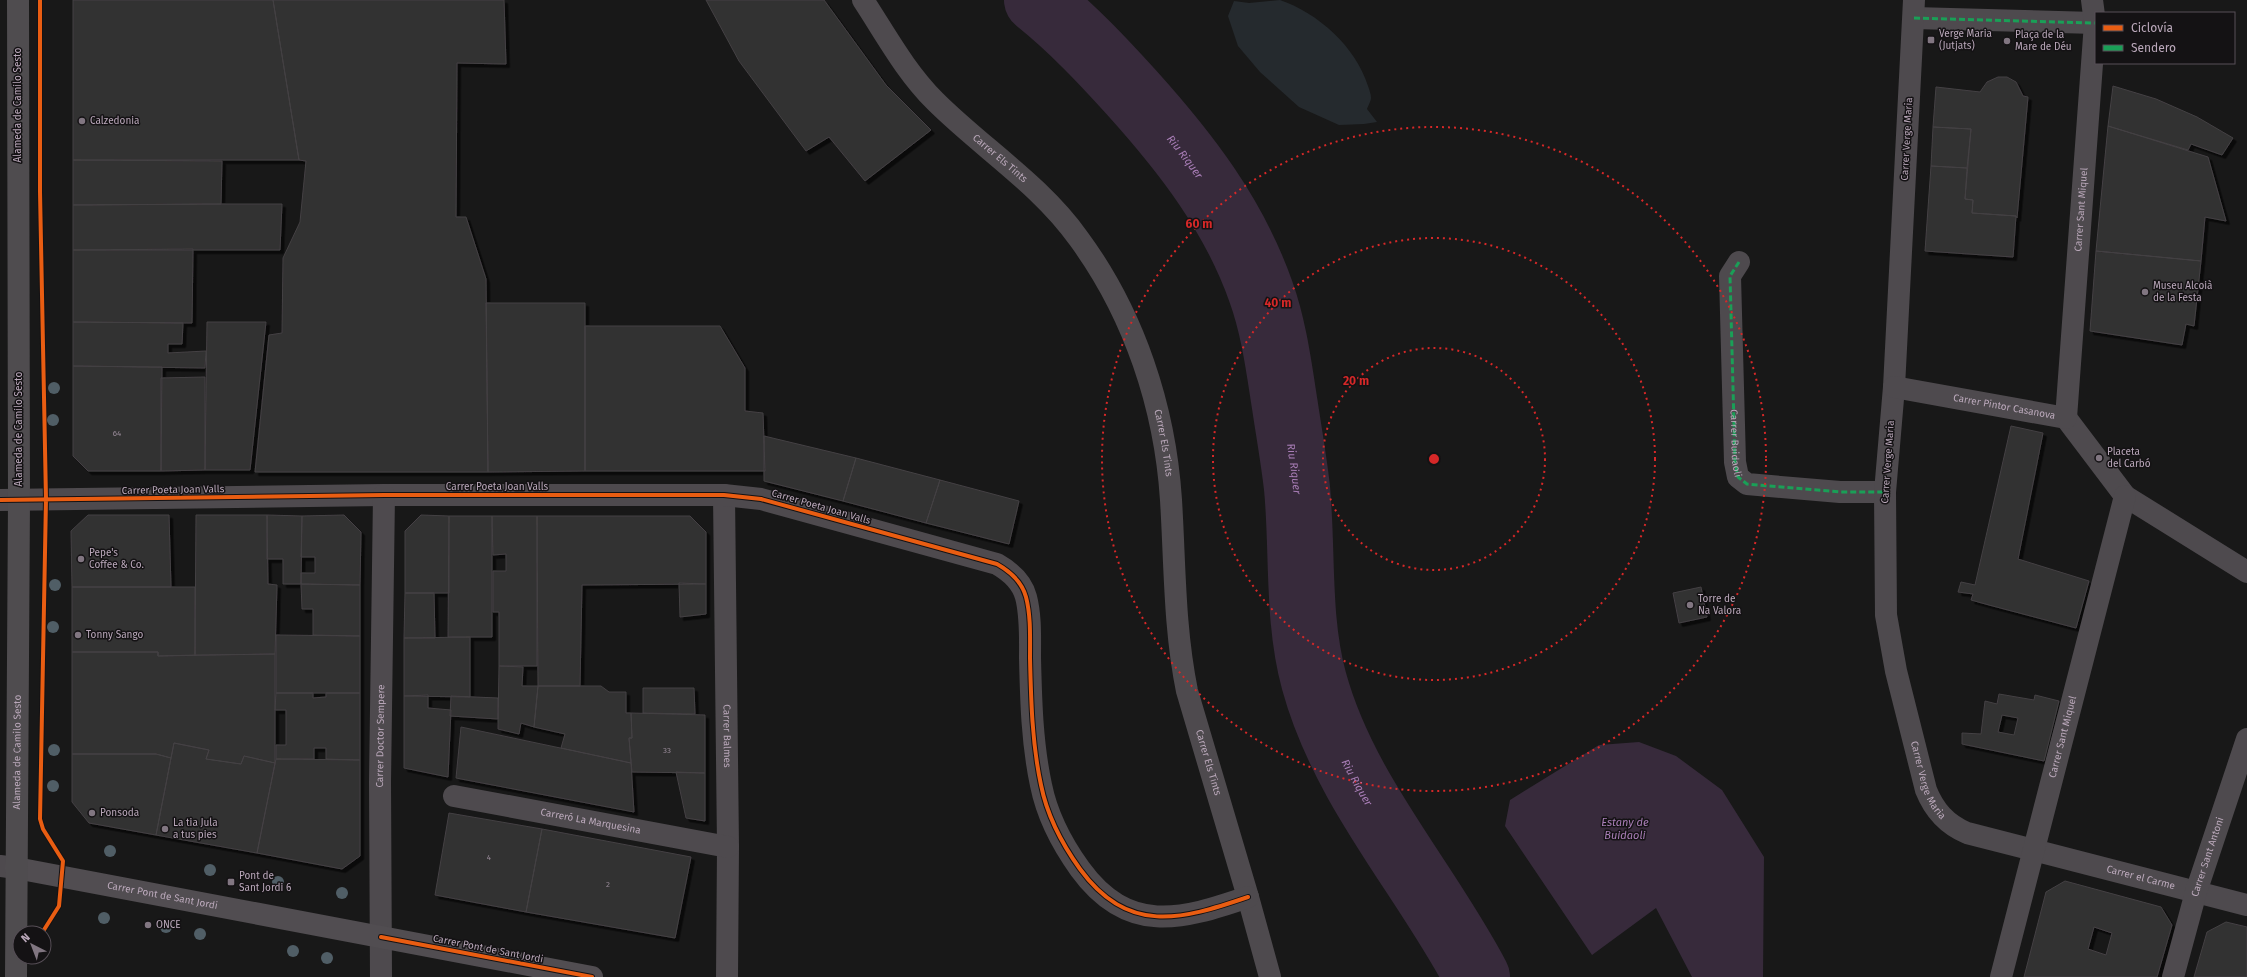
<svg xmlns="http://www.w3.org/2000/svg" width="2247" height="977" font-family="'Fira Sans',sans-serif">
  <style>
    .green { fill: #252a2e }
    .water { fill: #372a3b }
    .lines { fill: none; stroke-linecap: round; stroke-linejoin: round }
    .river { stroke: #372a3b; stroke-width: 66 }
    .building { fill: #323031; stroke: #444144; fill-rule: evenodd; filter: url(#shadow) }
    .pedestrian { stroke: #4e4a4e; stroke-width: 22 }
    .minor { stroke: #4e4a4e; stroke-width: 22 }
    .secondary { stroke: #514d51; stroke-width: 22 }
    .primary { stroke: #4f4c4f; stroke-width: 22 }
    .quiet { stroke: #1a9f57; stroke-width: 3; stroke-dasharray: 6 3; stroke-linecap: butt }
    .cycleway-casing { stroke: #141214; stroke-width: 6 }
    .cycleway { stroke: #e95d12; stroke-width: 4 }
    .tree { fill: #505e66 }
    .ring { fill: none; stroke: #d62828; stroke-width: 2; stroke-dasharray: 2 4 }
    .poi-dot { fill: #817681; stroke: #141214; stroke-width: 1.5 }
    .labels { text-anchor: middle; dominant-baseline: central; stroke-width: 3; stroke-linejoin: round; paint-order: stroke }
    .number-label { font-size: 8px; fill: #988a98 }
    .poi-label { font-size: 10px; fill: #baa8ba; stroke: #141214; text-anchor: start }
    .street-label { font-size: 10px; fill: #baa8ba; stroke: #141214 }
    .water-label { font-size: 11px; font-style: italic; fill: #a97eb7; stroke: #141214 }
    .centre { fill: #d62828; stroke: #141214; stroke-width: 2 }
    .ring-label { font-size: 12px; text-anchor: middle; font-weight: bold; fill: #d62828; stroke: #141214; stroke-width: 3; stroke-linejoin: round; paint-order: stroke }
  </style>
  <defs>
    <filter id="shadow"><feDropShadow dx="3.5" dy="3.5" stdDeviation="0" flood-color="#0009"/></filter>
  </defs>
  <rect width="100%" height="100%" fill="#181818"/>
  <path class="green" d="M 1280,0 C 1318,13 1356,47 1368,86 C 1369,89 1371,94 1371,98 C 1371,101 1368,106 1367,109 L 1377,122 L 1364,124 L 1339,125 L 1299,107 L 1260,72 L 1238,46 L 1228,16 L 1234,1 L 1249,3 Z"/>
  <path class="water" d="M 1639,742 L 1676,756 L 1722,790 L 1764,857 L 1763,977 L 1692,977 L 1656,908 L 1592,955 L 1505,826 L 1510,800 L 1599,745 Z"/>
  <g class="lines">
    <path class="river" id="s1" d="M 1037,0 C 1072,28 1102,60 1132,93 C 1186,153 1234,215 1261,292 C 1274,328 1279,368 1285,406 C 1289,433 1294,461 1297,488 C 1303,552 1297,619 1314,681 C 1344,791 1425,878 1477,977"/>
  </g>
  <path class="building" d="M 73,0 L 273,0 L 299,160 L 73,160 Z
    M 273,0 L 504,0 L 506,64 L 457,63 L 456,217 L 466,217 L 486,279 L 488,472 L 255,472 L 269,335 L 282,333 L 283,258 L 300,222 L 306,161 L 299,160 Z
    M 706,0 L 824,0 L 886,85 L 931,130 L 865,181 L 829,137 L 806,151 L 739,61 Z
    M 1998,77 L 2007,77 L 2016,82 L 2023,96 L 2028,97 L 2017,218 L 2016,216 L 1972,213 L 1973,200 L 1965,199 L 1971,129 L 1933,127 L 1936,87 L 1980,92 L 1987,82 Z
    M 2113,86 L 2156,99 L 2197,117 L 2233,138 L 2222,155 L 2191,144 L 2188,150 L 2108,126 Z
    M 2108,126 L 2208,157 L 2226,221 L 2205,217 L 2201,261 L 2096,251 Z
    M 1933,127 L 1971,129 L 1967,168 L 1931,166 Z
    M 73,160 L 222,161 L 221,204 L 73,205 Z
    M 1931,166 L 1967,168 L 1965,199 L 1973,200 L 1972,213 L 2016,216 L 2013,257 L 1925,251 Z
    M 221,204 L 282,204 L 280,250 L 73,250 L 73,205 Z
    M 193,249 L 192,323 L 73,322 L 73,250 Z
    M 2096,251 L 2201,261 L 2194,326 L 2186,324 L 2182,345 L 2090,331 Z
    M 486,303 L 585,303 L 585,471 L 488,472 Z
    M 73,322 L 183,323 L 182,344 L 168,344 L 168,353 L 206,351 L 205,368 L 73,366 Z
    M 207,322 L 266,322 L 250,470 L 205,470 Z
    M 585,326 L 720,326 L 745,368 L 745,411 L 763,413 L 765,471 L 585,471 Z
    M 73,366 L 162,367 L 161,471 L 88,471 L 73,456 Z
    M 205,377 L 205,470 L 161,471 L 161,378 Z
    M 2011,426 L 2043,433 L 2018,559 L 2089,581 L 2076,628 L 1989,605 L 1971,600 L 1973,594 L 1958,592 L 1961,582 L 1975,585 Z
    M 764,436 L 856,458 L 843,501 L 764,481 Z
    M 856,458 L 940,480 L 926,523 L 843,501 Z
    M 940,480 L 1019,501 L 1009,544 L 926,523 Z
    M 88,515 L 169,515 L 171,587 L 72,587 L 71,531 Z
    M 196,515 L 267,515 L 268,584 L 277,585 L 275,654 L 195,655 Z
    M 267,515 L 302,516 L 301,584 L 283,584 L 283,559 L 267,559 Z
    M 344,515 L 361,532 L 360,585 L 301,584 L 301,573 L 315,573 L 315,557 L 301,557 L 302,516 Z
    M 421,515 L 449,516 L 449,593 L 405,593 L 405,531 Z
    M 449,516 L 492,516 L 492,637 L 448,637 Z
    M 492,516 L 537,516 L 537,666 L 499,666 L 499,612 L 493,612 L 493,571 L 506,571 L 506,554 L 493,555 Z
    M 537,516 L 690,516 L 706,532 L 706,584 L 582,585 L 580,686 L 538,686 Z
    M 679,583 L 706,584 L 706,614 L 680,617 Z
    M 301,584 L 360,585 L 360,636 L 313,635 L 313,609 L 302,609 Z
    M 72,587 L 195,587 L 195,655 L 158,656 L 158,652 L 72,652 Z
    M 1701,587 L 1707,617 L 1679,623 L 1673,593 Z
    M 405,593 L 434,593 L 435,638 L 404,638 Z
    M 276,635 L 360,636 L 360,693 L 276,693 Z
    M 470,637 L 470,697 L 404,696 L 404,638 Z
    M 72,652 L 158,652 L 158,656 L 275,654 L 275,763 L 244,756 L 241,764 L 206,759 L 209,750 L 174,743 L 171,758 L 156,754 L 72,754 Z
    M 499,666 L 523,667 L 522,686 L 538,686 L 534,727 L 521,723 L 519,734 L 498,729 Z
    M 538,686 L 601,686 L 609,692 L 626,692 L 626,713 L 631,713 L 632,738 L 629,738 L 631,763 L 561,748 L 565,734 L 534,727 Z
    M 643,688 L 694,688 L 695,714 L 643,713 Z
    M 276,693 L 313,693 L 313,698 L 326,697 L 326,693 L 360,693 L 360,760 L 326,759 L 326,748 L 314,748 L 314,759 L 276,759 L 276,745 L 286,745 L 286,710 L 275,710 Z
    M 1999,694 L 2034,700 L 2035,695 L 2059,701 L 2044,761 L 1962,744 L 1962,733 L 1981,734 L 1985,701 L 1997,704 ZM 2002,715 L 2018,718 L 2014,735 L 1998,732 Z
    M 428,695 L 428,708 L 451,710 L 448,777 L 404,768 L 404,696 Z
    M 451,696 L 498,698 L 498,719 L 450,716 Z
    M 631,713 L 705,715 L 705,773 L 632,772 L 629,738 L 632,738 Z
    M 461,727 L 631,763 L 634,812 L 456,778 Z
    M 174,743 L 209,750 L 206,759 L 241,764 L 244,756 L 275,763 L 257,853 L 156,835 Z
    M 72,754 L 156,754 L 171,758 L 156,835 L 89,823 L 72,802 Z
    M 276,759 L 360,760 L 360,856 L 342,869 L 257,853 Z
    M 676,772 L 705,773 L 705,821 L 686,818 Z
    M 449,813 L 542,829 L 526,912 L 435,895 Z
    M 542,829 L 691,857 L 675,938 L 526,912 Z
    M 2065,881 L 2161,907 L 2172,925 L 2157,977 L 2024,977 L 2046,892 ZM 2094,927 L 2112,933 L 2106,955 L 2088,949 Z
    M 2226,922 L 2247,927 L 2247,977 L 2194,977 L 2207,932 Z"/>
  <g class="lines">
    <g class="pedestrian">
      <path d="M 1914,18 L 2095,23"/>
      <path id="s2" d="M 1739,262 L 1730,276 L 1735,462 L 1738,477 L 1747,484 L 1840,492 L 1885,492"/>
    </g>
    <g class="minor">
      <path id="s3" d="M 863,0 C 886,35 905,71 935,101 C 982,148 1040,184 1079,239 C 1134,314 1165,407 1171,500 C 1175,564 1174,627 1187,691 L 1248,897 L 1270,977"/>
      <path id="s4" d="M 1914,0 L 1894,387 L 1885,492 L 1886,615 L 1896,671 L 1926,790 C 1934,810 1946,824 1967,833 L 2247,905"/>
      <path id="s5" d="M 1894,387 L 2066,418 L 2125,496 L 2247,572"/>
      <path id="s6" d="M 2066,418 L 2095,23 L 2092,0"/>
      <path id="s7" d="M 724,495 L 728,847 L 727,977"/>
      <path d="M 0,500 L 384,495 L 724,495 L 761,499 L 997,564 C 1011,572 1022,582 1026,597 C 1031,616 1030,638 1030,658 C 1031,700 1032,743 1041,785 C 1047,815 1062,844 1080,869 C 1128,935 1181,920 1248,897"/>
      <path id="s8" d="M 454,796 L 728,847"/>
      <path d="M 0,866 L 16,868"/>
      <path id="s9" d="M 381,977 L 380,782 L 384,495"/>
      <path id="s10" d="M 2001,977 L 2125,496"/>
      <path id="s11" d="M 2173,977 L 2196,892 L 2247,739"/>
    </g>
    <path class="secondary" id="s12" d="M 16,868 L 592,977"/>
    <path class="primary" id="s13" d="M 16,977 L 19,500 L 18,0"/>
    <path class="quiet" d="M 1914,18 L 2095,23
      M 1739,262 L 1730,276 L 1735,462 L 1738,477 L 1747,484 L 1840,492 L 1885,492"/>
    <g class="cycleway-casing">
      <path id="cycleway" d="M 40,0 L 40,192 L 46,499 L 40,819 L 43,829 L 63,861 L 59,906 L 42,933
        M 0,500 L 384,495 L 724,495 L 761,499 L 997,564 C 1011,572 1022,582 1026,597 C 1031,616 1030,638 1030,658 C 1031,700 1032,743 1041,785 C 1047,815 1062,844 1080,869 C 1128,935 1181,920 1248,897
        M 381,937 L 592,977"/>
    </g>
    <use href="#cycleway" class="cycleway"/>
  </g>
  <g class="tree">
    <circle cx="54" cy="388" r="6"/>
    <circle cx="53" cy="420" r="6"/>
    <circle cx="55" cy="585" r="6"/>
    <circle cx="53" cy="627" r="6"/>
    <circle cx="54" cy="750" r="6"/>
    <circle cx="53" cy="786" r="6"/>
    <circle cx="110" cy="851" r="6"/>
    <circle cx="210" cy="870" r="6"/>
    <circle cx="278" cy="882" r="6"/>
    <circle cx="342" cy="893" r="6"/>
    <circle cx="104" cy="918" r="6"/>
    <circle cx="166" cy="927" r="6"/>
    <circle cx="200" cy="934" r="6"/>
    <circle cx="293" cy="951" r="6"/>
    <circle cx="327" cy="958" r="6"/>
  </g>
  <g class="ring">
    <circle cx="1434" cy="459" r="111"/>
    <circle cx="1434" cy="459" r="221"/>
    <circle cx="1434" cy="459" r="332"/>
  </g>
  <g class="poi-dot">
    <rect x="1927" y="36" width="8" height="8" rx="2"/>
    <circle cx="2007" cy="41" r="4"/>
    <circle cx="82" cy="121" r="4"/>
    <circle cx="2145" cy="292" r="4"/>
    <circle cx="2099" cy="458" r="4"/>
    <circle cx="81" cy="559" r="4"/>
    <circle cx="1690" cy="605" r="4"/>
    <circle cx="78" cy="635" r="4"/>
    <circle cx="92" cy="813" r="4"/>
    <circle cx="165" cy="829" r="4"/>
    <rect x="227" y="878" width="8" height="8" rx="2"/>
    <circle cx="148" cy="925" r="4"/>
  </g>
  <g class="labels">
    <g class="number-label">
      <text x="117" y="433">64</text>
      <text x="667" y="750">33</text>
      <text x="489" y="857">4</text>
      <text x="608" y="884">2</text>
    </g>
    <g class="poi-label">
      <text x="1939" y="34">Verge Maria<tspan x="1939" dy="12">(Jutjats)</tspan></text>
      <text x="2015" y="35">Plaça de la<tspan x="2015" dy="12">Mare de Déu</tspan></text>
      <text x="90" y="121">Calzedonia</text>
      <text x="2153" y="286">Museu Alcoià<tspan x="2153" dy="12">de la Festa</tspan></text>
      <text x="2107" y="452">Placeta<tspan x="2107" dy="12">del Carbó</tspan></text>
      <text x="89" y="553">Pepe's<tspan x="89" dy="12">Coffee &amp; Co.</tspan></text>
      <text x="1698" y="599">Torre de<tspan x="1698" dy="12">Na Valora</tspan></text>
      <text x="86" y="635">Tonny Sango</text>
      <text x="100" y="813">Ponsoda</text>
      <text x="173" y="823">La tia Jula<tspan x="173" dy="12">a tus pies</tspan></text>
      <text x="239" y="876">Pont de<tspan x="239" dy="12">Sant Jordi 6</tspan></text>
      <text x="156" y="925">ONCE</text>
    </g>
    <g class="street-label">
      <text transform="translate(18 105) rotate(-90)">Alameda de Camilo Sesto</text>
      <text transform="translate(1907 139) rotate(-87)">Carrer Verge Maria</text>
      <text stroke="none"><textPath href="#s3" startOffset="211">Carrer Els Tints</textPath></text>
      <text stroke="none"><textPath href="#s6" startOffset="209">Carrer Sant Miquel</textPath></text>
      <text stroke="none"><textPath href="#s5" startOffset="112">Carrer Pintor Casanova</textPath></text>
      <text transform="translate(19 429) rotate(-90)">Alameda de Camilo Sesto</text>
      <text stroke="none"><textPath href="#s2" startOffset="184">Carrer Buidaoli</textPath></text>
      <text stroke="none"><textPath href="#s3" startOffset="547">Carrer Els Tints</textPath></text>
      <text transform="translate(1888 462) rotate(-86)">Carrer Verge Maria</text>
      <text x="497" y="487">Carrer Poeta Joan Valls</text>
      <text transform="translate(173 490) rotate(-1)">Carrer Poeta Joan Valls</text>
      <text transform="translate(821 507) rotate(16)">Carrer Poeta Joan Valls</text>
      <text stroke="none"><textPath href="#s9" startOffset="241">Carrer Doctor Sempere</textPath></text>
      <text stroke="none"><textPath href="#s7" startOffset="241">Carrer Balmes</textPath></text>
      <text stroke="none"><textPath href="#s10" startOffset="248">Carrer Sant Miquel</textPath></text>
      <text stroke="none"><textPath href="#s13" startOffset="225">Alameda de Camilo Sesto</textPath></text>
      <text stroke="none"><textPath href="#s3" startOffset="871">Carrer Els Tints</textPath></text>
      <text stroke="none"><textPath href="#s4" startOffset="787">Carrer Verge Maria</textPath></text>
      <text stroke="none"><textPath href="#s8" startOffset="139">Carreró La Marquesina</textPath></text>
      <text stroke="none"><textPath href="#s11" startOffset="125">Carrer Sant Antoni</textPath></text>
      <text stroke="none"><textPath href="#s4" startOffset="1036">Carrer el Carme</textPath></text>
      <text stroke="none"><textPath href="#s12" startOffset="149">Carrer Pont de Sant Jordi</textPath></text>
      <text transform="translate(488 949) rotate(11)">Carrer Pont de Sant Jordi</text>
    </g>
    <g class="water-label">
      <text stroke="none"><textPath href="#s1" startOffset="216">Riu Riquer</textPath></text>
      <text stroke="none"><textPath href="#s1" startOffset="552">Riu Riquer</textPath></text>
      <text stroke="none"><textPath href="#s1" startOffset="876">Riu Riquer</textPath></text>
      <text x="1625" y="822">Estany de<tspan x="1625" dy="13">Buidaoli</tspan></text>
    </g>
  </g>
  <circle cx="1434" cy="459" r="6" class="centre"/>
  <g class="ring-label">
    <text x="1199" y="228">60 m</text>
    <text x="1278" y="307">40 m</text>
    <text x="1356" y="385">20 m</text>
  </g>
  <rect x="2095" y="12" width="140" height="52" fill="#141214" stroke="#564e56"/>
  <rect x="2103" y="25" width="20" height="6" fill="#e95d12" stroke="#564e56"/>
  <text x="2131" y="32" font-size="12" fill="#baa8ba">Ciclovía</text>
  <rect x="2103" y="45" width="20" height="6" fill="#1a9f57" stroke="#564e56"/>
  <text x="2131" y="52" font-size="12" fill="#baa8ba">Sendero</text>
  <g transform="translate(32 945) rotate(318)"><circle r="19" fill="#141214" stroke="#564e56"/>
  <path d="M0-3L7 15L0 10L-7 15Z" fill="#817681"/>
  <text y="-6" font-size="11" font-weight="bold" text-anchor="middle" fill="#baa8ba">N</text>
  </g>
</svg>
